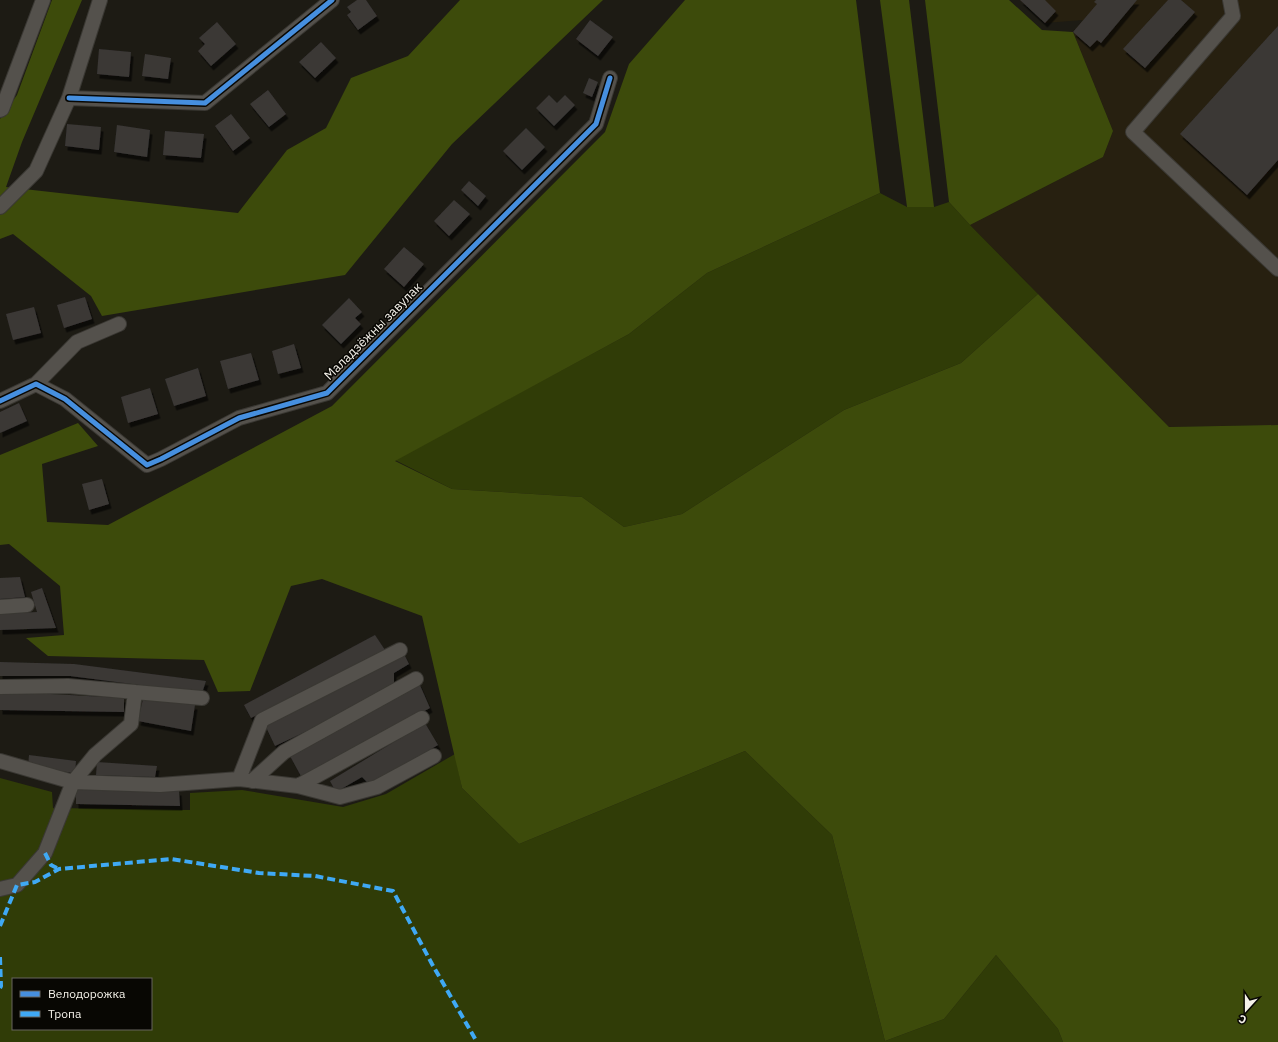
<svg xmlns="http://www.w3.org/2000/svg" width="1278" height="1042" font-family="'IBM Plex Sans',sans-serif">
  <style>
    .built { fill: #272010 }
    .green { fill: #303c07; fill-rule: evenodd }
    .forest { fill: #3d4b0b }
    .building { fill: #3a3736; filter: url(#shadow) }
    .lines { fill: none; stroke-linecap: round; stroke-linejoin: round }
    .minor-casing { stroke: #3a3833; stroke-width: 16 }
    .minor { stroke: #54514c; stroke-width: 14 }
    .quiet { stroke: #3fa9f5; stroke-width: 4; stroke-dasharray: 8 4; stroke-linecap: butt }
    .cycleway-casing { stroke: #080703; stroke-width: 8 }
    .cycleway { stroke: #468fdf; stroke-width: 5 }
    .labels { text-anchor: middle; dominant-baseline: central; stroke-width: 3; stroke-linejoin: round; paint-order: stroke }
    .street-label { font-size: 13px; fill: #f5f2ea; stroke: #080703 }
  </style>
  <defs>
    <filter id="shadow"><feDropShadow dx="2.5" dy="4.5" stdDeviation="0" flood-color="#0009"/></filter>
  </defs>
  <rect width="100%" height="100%" fill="#1d1b14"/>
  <path class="built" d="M 1020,0 L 1278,0 L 1278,425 L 1169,427 L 970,225 L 1103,157 L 1113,131 L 1073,32 L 1083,20 L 1045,23 Z"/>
  <path class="green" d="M 880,193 L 907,207 L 934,207 L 949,202 L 970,225 L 1038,294 L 961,363 L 844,410 L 682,514 L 624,527 L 582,497 L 452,489 L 395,460 L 629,334 L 707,273 Z
    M 745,751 L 832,835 L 885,1041 L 944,1019 L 996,955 L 1058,1029 L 1063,1042 L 0,1042 L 0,778 L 52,792 L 53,808 L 190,810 L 190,793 L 242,790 L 343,807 L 386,794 L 455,754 L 462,788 L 519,844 ZM 13,979 L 151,979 L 151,1029 L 13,1029 Z"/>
  <path class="forest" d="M 52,0 L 82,0 L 22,142 L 6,187 L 238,213 L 287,150 L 326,128 L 351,78 L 408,56 L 460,0 L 603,0 L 452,144 L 345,275 L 102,316 L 91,296 L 13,234 L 0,239 L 0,119 L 17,95 Z
    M 685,0 L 856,0 L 880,193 L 707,273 L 629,334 L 395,461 L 452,489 L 582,497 L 624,527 L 682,514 L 844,410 L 961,363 L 1038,294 L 1169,427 L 1278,425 L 1278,1042 L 1063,1042 L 1058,1029 L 996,955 L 944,1019 L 885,1041 L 832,835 L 745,751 L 519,844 L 462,788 L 422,616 L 322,579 L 291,586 L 250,691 L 218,692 L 204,660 L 48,656 L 26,638 L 64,635 L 60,586 L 9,544 L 0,545 L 0,455 L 78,423 L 98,446 L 42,464 L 47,522 L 108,525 L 332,406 L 605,132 L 629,64 Z
    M 880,0 L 909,0 L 934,207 L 907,207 Z
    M 925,0 L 1009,0 L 1042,30 L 1073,32 L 1113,131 L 1103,157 L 970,225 L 949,202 Z"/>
  <path class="building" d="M 357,0 L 366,0 L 377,16 L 358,30 L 347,15 L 351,12 L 347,7 Z
    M 1020,0 L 1045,0 L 1056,11 L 1045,23 Z
    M 1096,0 L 1137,0 L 1101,43 L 1097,40 L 1090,47 L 1073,32 L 1097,4 L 1094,2 Z
    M 1168,0 L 1181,0 L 1195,12 L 1145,68 L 1123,49 Z
    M 590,20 L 613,37 L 598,56 L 576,39 Z
    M 217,22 L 236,44 L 211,66 L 198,51 L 205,44 L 199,38 Z
    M 1278,26 L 1278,160 L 1247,195 L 1180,134 Z
    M 321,42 L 336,58 L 315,78 L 299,62 Z
    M 99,49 L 131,52 L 129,77 L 97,74 Z
    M 145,54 L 171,58 L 168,79 L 142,76 Z
    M 589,78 L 598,82 L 592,97 L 583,93 Z
    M 268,90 L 286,114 L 269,127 L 250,104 Z
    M 549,95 L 557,103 L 565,95 L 575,105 L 554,126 L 536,108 Z
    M 231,114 L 250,138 L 233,151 L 215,126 Z
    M 67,124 L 101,127 L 99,150 L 65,146 Z
    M 117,125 L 150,130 L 147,157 L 114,152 Z
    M 526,128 L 545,147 L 522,170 L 503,151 Z
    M 165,131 L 204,134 L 201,158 L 163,155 Z
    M 469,181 L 486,196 L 478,206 L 461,190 Z
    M 454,200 L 470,214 L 449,236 L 434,221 Z
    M 404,247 L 424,264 L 404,287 L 384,269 Z
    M 85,297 L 92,319 L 64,328 L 57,305 Z
    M 349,298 L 362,312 L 355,318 L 361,324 L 341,344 L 322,325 Z
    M 34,307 L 41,333 L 13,340 L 6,314 Z
    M 294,344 L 301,368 L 278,374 L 272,351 Z
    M 251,353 L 259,380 L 228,389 L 220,361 Z
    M 198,368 L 206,396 L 174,406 L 165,379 Z
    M 150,388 L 158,414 L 128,423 L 121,397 Z
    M 19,403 L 27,421 L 0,433 L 0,412 Z
    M 102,479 L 109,504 L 89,510 L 82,484 Z
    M 20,577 L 25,597 L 0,599 L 0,578 Z
    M 42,588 L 56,628 L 0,630 L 0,614 L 37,612 L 31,592 Z
    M 375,635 L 385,650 L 251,718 L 244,705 Z
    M 404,654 L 409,664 L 394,673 L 394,683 L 326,722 L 275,746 L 264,723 Z
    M 0,662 L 74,664 L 206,681 L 202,693 L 70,676 L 0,676 Z
    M 419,683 L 430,708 L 302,778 L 290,756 Z
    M 0,694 L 51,694 L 124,698 L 124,712 L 0,710 Z
    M 143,699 L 195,705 L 191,731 L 138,721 Z
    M 425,723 L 438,745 L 370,785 L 362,777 L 336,792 L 330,781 Z
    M 29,755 L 76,761 L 75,773 L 28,767 Z
    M 97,762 L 157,766 L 155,777 L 96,775 Z
    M 76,789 L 179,791 L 180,806 L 76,804 Z"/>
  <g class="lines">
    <g class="minor-casing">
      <path id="minor" d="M 1230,0 L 1233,16 L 1133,132 L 1278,269
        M 69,98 L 205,103 L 332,0
        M 0,110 L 2,109 L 43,0
        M 0,207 L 36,171 L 69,98 L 100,0
        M 36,384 L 77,342 L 119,324
        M 0,401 L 36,384 L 65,399 L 147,465 L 161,459 L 239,418 L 327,393 L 596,124 L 610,78
        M 0,607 L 27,605
        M 0,687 L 68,686 L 202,698
        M 0,761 L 73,782 L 160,785 L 239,779 L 298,786 L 422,718
        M 239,779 L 262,720 L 400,650
        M 252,781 L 284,752 L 416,679
        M 298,786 L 340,797 L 377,787 L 434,756
        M 0,889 L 17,885 L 45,853 L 73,782 L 95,755 L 131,724 L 135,692"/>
    </g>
    <use href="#minor" class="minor"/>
    <path class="quiet" d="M 45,853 L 51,865 L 59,869
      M 0,926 L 17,885 L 35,882 L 59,869 L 171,859 L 259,873 L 315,876 L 393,891 L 432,964 L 477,1042
      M 0,957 L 1,986 L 0,988"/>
    <g class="cycleway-casing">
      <path id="cycleway" d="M 69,98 L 205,103 L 332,0
        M 0,401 L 36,384 L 65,399 L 147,465 L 161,459 L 239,418 L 327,393 L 596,124 L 610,78"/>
    </g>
    <use href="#cycleway" class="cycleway"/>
  </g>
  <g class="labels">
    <g class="street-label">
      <text transform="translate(373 331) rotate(-45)">Маладзёжны завулак</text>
    </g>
  </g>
  <rect x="12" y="978" width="140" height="52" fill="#080703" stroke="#67655f"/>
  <rect x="20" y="991" width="20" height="6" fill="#468fdf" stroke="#67655f"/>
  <text x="48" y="998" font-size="12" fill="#f5f2ea">Велодорожка</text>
  <rect x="20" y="1011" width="20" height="6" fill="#3fa9f5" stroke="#67655f"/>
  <text x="48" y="1018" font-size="12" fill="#f5f2ea">Тропа</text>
  <g transform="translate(1246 1010) rotate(201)" stroke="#080703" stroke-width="3" paint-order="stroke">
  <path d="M0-3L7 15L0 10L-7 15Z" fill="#f5f2ea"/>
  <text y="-6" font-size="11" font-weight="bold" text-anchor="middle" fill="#f5f2ea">С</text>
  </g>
</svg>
